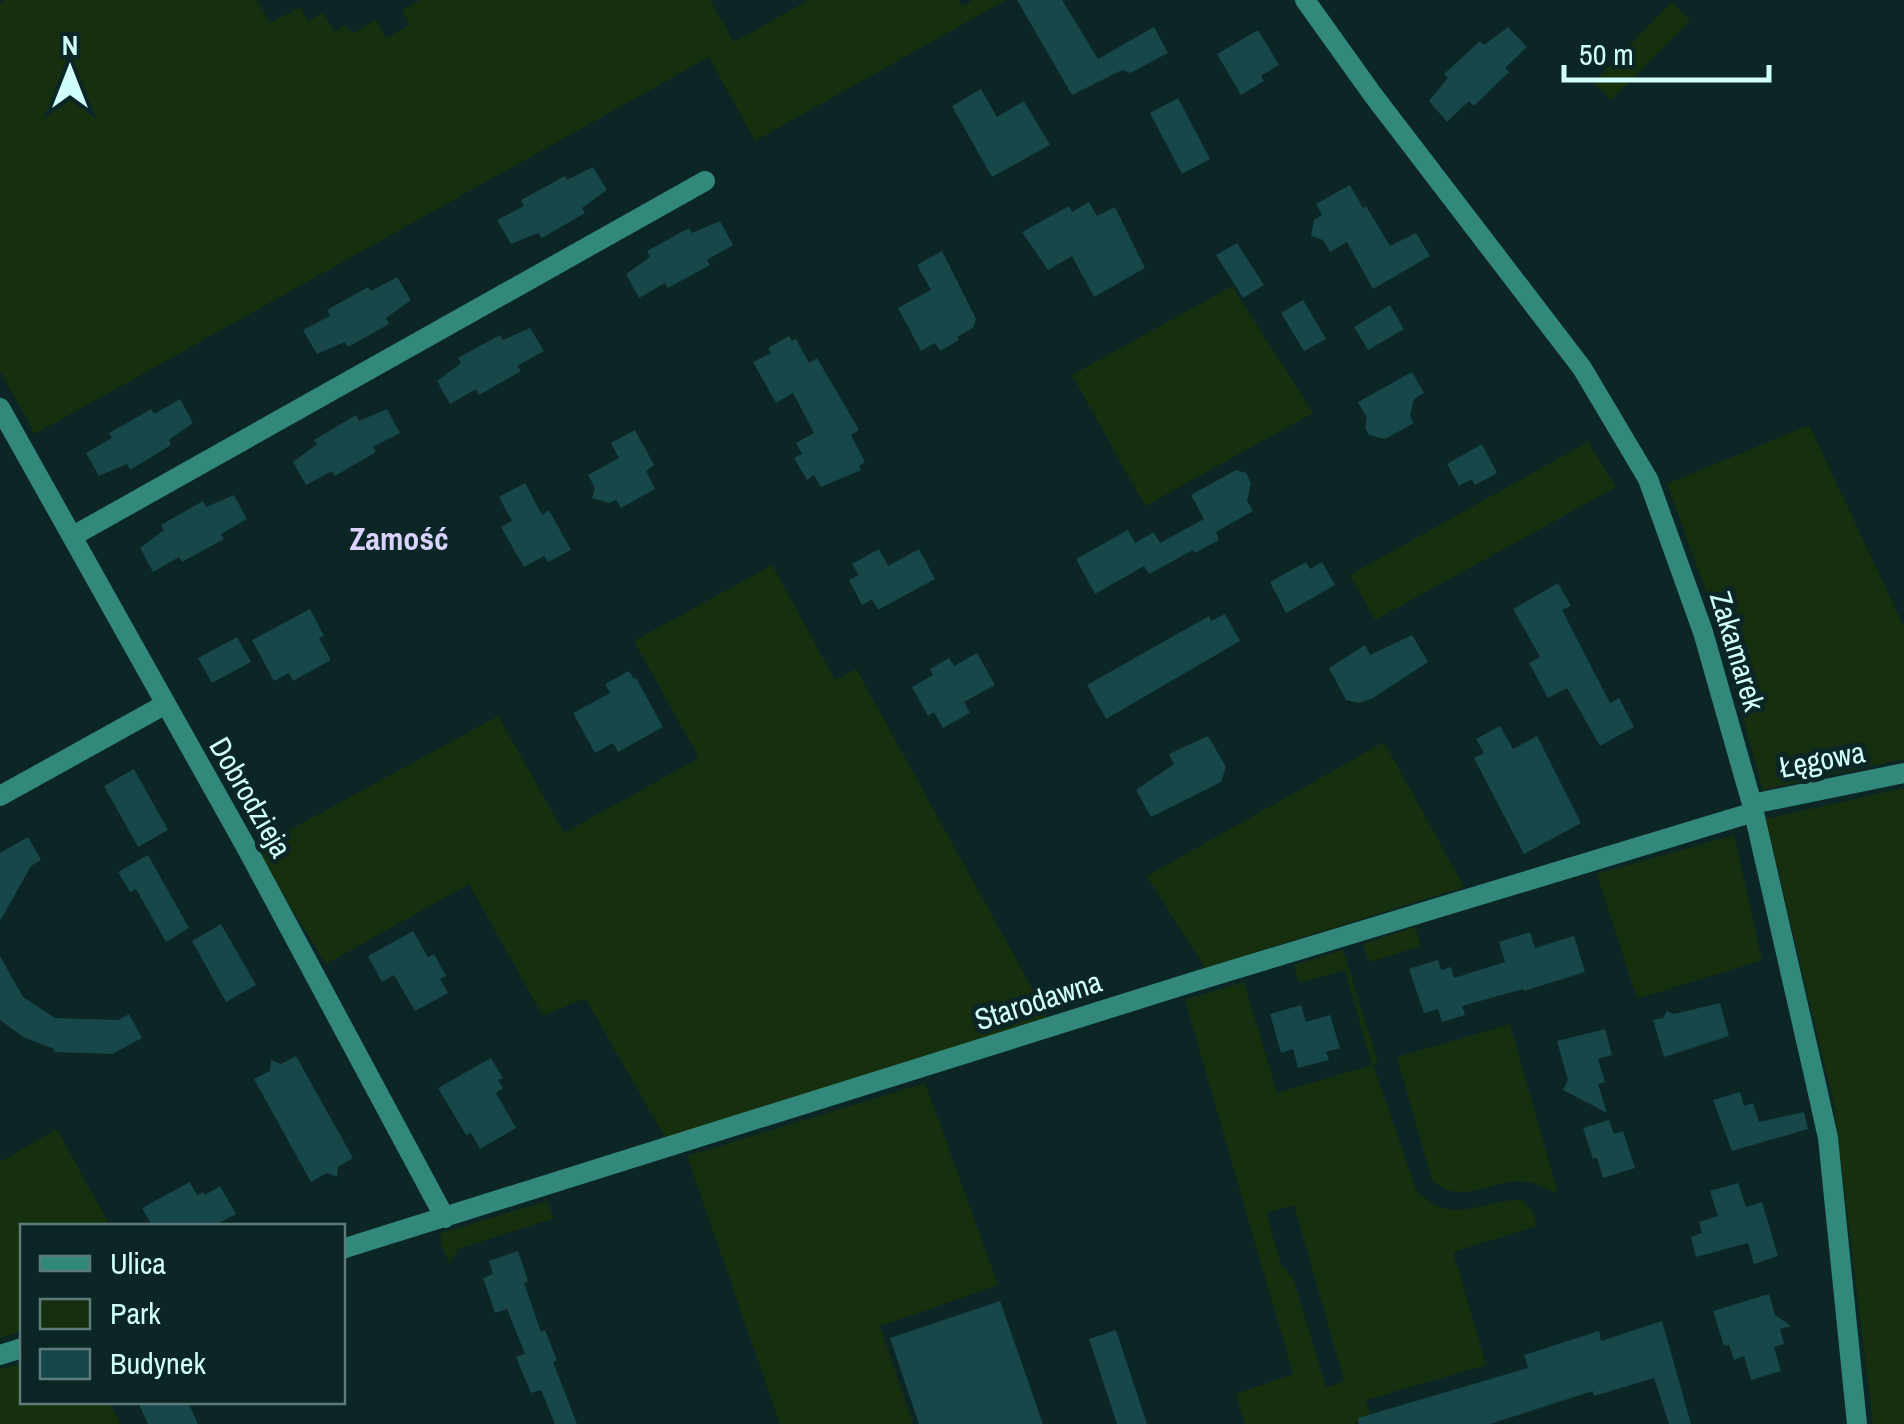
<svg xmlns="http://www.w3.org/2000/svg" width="1904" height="1424" font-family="'Archivo Narrow',sans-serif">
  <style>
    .green { fill: #16300f; fill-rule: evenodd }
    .building { fill: #174748 }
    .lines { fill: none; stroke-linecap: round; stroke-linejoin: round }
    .minor { stroke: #33887c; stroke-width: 20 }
    .labels { text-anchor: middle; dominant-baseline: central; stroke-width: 10; stroke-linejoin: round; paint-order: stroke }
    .street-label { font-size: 30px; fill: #d1fffc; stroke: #0c2525 }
    .neighbourhood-label { font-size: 32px; font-weight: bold; fill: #dad3ff; stroke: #0c2525 }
  </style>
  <rect width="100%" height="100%" fill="#0c2525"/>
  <path class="green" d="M 5,0 L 257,0 L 270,23 L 300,7 L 308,21 L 323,13 L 334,32 L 346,25 L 352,34 L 376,20 L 386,38 L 410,25 L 402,10 L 420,0 L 710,0 L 734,42 L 809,0 L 958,0 L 962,6 L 973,0 L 1006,0 L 755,141 L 709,57 L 35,434 L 0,371 L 0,3 Z
    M 1672,2 L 1690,21 L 1611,100 L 1593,82 Z
    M 1232,286 L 1313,413 L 1145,506 L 1072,375 Z
    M 1809,425 L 1904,627 L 1904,759 L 1763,790 L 1715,616 L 1667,484 Z
    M 1588,442 L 1616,487 L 1375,620 L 1350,575 Z
    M 772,565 L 835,680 L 856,669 L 1049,1019 L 666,1139 L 585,998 L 543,1016 L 469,884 L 326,964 L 259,855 L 266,843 L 498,716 L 564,833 L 699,758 L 634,641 Z
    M 1384,742 L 1464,887 L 1205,968 L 1147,876 Z
    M 1904,788 L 1904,1424 L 1873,1424 L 1834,1105 L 1766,819 Z
    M 1734,835 L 1762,960 L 1637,999 L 1597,874 Z
    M 1415,927 L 1421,946 L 1369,962 L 1363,944 Z
    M 1343,950 L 1378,1063 L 1373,1065 L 1416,1190 C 1452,1228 1478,1200 1521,1200 L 1533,1211 L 1537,1226 L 1453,1252 L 1486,1365 L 1366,1400 L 1371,1418 L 1352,1424 L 1245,1424 L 1236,1394 L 1293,1374 L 1185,1000 L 1244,982 L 1277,1093 L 1372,1065 L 1345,970 L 1299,983 L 1294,965 ZM 1294,1205 L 1344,1381 L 1326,1388 L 1293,1278 L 1281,1265 L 1267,1216 L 1269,1212 Z
    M 1510,1024 L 1558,1194 C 1546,1188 1533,1181 1519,1181 C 1487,1182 1460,1206 1432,1180 L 1397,1057 Z
    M 925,1083 L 998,1285 L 880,1326 L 913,1424 L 780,1424 L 687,1156 Z
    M 57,1129 L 110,1226 L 22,1226 L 22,1331 L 0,1338 L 0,1162 Z
    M 547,1201 L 554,1218 L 458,1249 L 450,1264 L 442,1247 L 441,1233 Z
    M 22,1363 L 22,1402 L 110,1402 L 120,1424 L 0,1424 L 0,1369 Z"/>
  <path class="building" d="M 1017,0 L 1062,0 L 1098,59 L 1154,27 L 1168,53 L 1130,73 L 1122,70 L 1072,95 Z
    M 1508,27 L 1527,47 L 1505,68 L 1509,72 L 1474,106 L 1469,101 L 1447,122 L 1429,101 L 1448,78 L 1444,74 L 1480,41 L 1484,45 Z
    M 1258,30 L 1279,65 L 1261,76 L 1264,81 L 1241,95 L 1217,54 Z
    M 981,89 L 997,117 L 1024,101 L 1050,145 L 992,177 L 952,106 Z
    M 1178,98 L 1210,159 L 1182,174 L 1150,113 Z
    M 593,167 L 607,190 L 582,208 L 585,213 L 542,238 L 538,233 L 511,244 L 497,220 L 524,206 L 521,200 L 565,176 L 567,180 Z
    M 1350,185 L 1363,208 L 1366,206 L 1390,246 L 1416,233 L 1430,256 L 1373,289 L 1347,242 L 1330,252 L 1323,240 L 1311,236 L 1314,220 L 1322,215 L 1316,204 Z
    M 1089,202 L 1097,216 L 1115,207 L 1145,268 L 1094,297 L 1072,256 L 1048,270 L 1022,232 L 1069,206 L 1072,212 Z
    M 720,221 L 733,245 L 707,260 L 710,265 L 668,288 L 665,283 L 639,298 L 626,274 L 650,257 L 647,251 L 689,228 L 692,233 Z
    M 1237,243 L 1264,285 L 1243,298 L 1216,255 Z
    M 942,251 L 976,319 L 973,328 L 957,337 L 959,340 L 940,351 L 935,343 L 921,351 L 898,308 L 931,290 L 917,265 Z
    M 397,277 L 411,300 L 386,318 L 389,324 L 348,347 L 345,342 L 317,354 L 303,330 L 330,316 L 327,310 L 368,287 L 371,291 Z
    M 1303,300 L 1326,339 L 1304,351 L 1281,313 Z
    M 1390,305 L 1404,329 L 1368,350 L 1354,327 Z
    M 530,328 L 544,351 L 517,366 L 521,371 L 479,395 L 476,389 L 450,404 L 437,381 L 461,363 L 458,358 L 500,335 L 503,340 Z
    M 789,336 L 792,341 L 796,339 L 809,363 L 817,358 L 859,430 L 851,435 L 865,462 L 859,466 L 861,470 L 821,487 L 814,475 L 807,480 L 794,458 L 802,454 L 796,443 L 814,433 L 793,393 L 776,403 L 753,362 L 771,353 L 768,348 Z
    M 1412,372 L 1424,393 L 1414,399 L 1410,416 L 1414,423 L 1385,439 L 1369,435 L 1365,427 L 1367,418 L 1358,402 Z
    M 180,399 L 193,423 L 169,440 L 171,445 L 130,470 L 127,464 L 99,476 L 86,453 L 112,438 L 109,433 L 127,423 L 151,409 L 154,414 Z
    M 387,409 L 400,433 L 373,447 L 376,452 L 335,476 L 332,471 L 306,485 L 293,462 L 317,444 L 314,440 L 356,415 L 359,421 Z
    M 635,430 L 654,465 L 646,471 L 655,489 L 621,508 L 616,500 L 609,503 L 592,498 L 595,488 L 588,475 L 619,458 L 611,443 Z
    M 1482,444 L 1497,473 L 1475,485 L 1472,479 L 1459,486 L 1447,464 Z
    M 1236,470 L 1246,473 L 1251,483 L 1247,501 L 1253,511 L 1216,532 L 1219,540 L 1195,553 L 1193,550 L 1149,574 L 1144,566 L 1095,594 L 1076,559 L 1128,530 L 1135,543 L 1154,532 L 1160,543 L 1204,519 L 1191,495 Z
    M 525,483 L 542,515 L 549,510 L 571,550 L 548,562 L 544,556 L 524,567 L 501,527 L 512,521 L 499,497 Z
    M 234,495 L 247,519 L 221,534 L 224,539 L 182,562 L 179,557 L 153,572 L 140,548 L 164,530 L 161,525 L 203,501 L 206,507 Z
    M 879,549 L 888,566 L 919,549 L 935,579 L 878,610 L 872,599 L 862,605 L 849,580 L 859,575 L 852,564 Z
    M 1306,562 L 1310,569 L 1322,562 L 1335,585 L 1286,613 L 1270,582 Z
    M 1558,583 L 1571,606 L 1562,610 L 1610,703 L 1619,698 L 1634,727 L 1600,746 L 1567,688 L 1548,698 L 1529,663 L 1540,657 L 1513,609 Z
    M 310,609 L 324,636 L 319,638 L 331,660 L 293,681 L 289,673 L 274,681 L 252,640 Z
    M 1225,614 L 1240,641 L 1106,719 L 1087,685 L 1209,616 L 1211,621 Z
    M 1412,635 L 1428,662 L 1373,698 L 1359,703 L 1346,700 L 1329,668 L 1365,645 L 1370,655 Z
    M 237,637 L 251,662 L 212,683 L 198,658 Z
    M 977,653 L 995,685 L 964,702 L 970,713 L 943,728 L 934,712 L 928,716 L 912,687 L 933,675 L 930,669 L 949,658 L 954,666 Z
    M 629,671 L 634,679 L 636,678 L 663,727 L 618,752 L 613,743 L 595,753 L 573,713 L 610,693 L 605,684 Z
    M 1500,726 L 1513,749 L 1537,736 L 1581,823 L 1524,854 L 1474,758 L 1484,753 L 1476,739 Z
    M 1208,736 L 1226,767 L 1221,782 L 1151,817 L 1136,790 L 1174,764 L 1169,754 Z
    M 134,769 L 168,830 L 138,847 L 104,786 Z
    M 28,837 L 41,860 L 31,866 L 0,921 L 0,853 Z
    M 148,855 L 189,928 L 166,942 L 136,889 L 130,892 L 118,872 Z
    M 221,924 L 256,985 L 226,1002 L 192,941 Z
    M 413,931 L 428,957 L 434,954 L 446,976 L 440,979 L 448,993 L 415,1011 L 394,975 L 382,982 L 368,956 Z
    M 1530,932 L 1535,948 L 1574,936 L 1585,972 L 1524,991 L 1523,989 L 1462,1006 L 1465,1015 L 1442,1022 L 1438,1009 L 1424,1013 L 1409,969 L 1438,960 L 1441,970 L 1451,967 L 1454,978 L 1505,962 L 1499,942 Z
    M 0,956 L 23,997 L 55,1018 L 118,1020 L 129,1014 L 142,1038 L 112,1054 L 54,1052 L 54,1049 L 23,1037 L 0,1020 Z
    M 1720,1003 L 1729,1036 L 1664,1057 L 1653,1020 L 1663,1018 L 1667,1011 L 1674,1014 Z
    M 1301,1005 L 1306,1022 L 1330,1015 L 1340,1048 L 1326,1052 L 1329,1060 L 1298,1068 L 1293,1049 L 1281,1053 L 1270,1014 Z
    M 1605,1029 L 1612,1055 L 1598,1059 L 1605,1082 L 1598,1084 L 1607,1113 L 1563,1090 L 1568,1080 L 1557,1041 Z
    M 296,1056 L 353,1158 L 338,1167 L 337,1177 L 327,1173 L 311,1182 L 254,1079 L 270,1071 L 271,1060 L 281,1064 Z
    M 491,1058 L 503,1078 L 498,1080 L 503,1088 L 496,1093 L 516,1128 L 480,1149 L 471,1133 L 466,1135 L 438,1088 Z
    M 1740,1092 L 1744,1106 L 1753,1103 L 1759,1122 L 1804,1112 L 1808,1129 L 1732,1151 L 1713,1100 Z
    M 1609,1120 L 1614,1134 L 1623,1131 L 1635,1168 L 1603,1178 L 1597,1158 L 1593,1159 L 1583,1128 Z
    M 190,1182 L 197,1195 L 203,1192 L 205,1195 L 220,1186 L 236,1214 L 213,1226 L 152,1226 L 142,1208 Z
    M 1738,1183 L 1746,1207 L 1762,1202 L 1778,1256 L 1754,1264 L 1748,1243 L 1696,1257 L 1691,1237 L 1702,1233 L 1699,1222 L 1718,1216 L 1710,1191 Z
    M 518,1251 L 528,1281 L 524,1283 L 541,1332 L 545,1330 L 557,1360 L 553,1362 L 577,1424 L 555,1424 L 541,1390 L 531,1393 L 516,1357 L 525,1354 L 507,1309 L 495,1313 L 483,1278 L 493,1274 L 489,1261 Z
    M 1769,1294 L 1775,1315 L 1791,1326 L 1780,1329 L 1784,1344 L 1774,1347 L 1781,1371 L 1751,1380 L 1744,1356 L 1734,1360 L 1729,1345 L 1724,1346 L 1713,1311 Z
    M 1000,1301 L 1043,1424 L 919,1424 L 890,1338 Z
    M 1662,1321 L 1691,1424 L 1669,1424 L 1654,1378 L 1594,1396 L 1593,1391 L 1490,1424 L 1359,1424 L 1358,1418 L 1528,1368 L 1524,1355 L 1599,1331 L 1601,1341 Z
    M 1116,1330 L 1147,1424 L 1117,1424 L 1089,1339 Z
    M 138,1402 L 188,1402 L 198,1424 L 148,1424 Z"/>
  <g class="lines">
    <path class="minor" d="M 1305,0 L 1373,95 L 1582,368 L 1648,479 L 1703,632 L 1752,804 L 1816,1084 L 1828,1138 L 1857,1424
      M 0,408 L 245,845 L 445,1218
      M 73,536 L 705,181
      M 0,796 L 164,705
      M 1752,804 L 1904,773
      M 342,1249 L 1193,982 L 1754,812
      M 0,1355 L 22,1348"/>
  </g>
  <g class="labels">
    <g class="street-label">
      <text transform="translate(1738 651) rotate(73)">Zakamarek</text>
      <text transform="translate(1822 759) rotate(-11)">Łęgowa</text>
      <text transform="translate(251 797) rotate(60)">Dobrodzieja</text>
      <text transform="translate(1038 1000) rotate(-18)">Starodawna</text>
    </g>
    <g class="neighbourhood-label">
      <text x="399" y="538">Zamość</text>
    </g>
  </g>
  <rect x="20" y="1224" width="325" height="180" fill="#0c2525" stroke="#5b7c7b" stroke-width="2.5"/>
  <rect x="40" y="1256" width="50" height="15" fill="#33887c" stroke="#5b7c7b" stroke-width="2.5"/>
  <text x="110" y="1274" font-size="30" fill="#d1fffc">Ulica</text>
  <rect x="40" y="1299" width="50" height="30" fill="#16300f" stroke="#5b7c7b" stroke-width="2.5"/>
  <text x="110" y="1324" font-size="30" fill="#d1fffc">Park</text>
  <rect x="40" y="1349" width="50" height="30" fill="#174748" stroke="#5b7c7b" stroke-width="2.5"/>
  <text x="110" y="1374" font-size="30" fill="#d1fffc">Budynek</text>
  <g transform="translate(70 70)" stroke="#0c2525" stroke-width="8" paint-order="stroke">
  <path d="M0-8L18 38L0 25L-18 38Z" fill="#d1fffc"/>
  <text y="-15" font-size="28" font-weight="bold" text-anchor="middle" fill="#d1fffc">N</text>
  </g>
  <path d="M1564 65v15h205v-15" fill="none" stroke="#d1fffc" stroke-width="5"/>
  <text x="1579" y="65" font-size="30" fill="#d1fffc" stroke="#0c2525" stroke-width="8" paint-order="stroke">50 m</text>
</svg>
